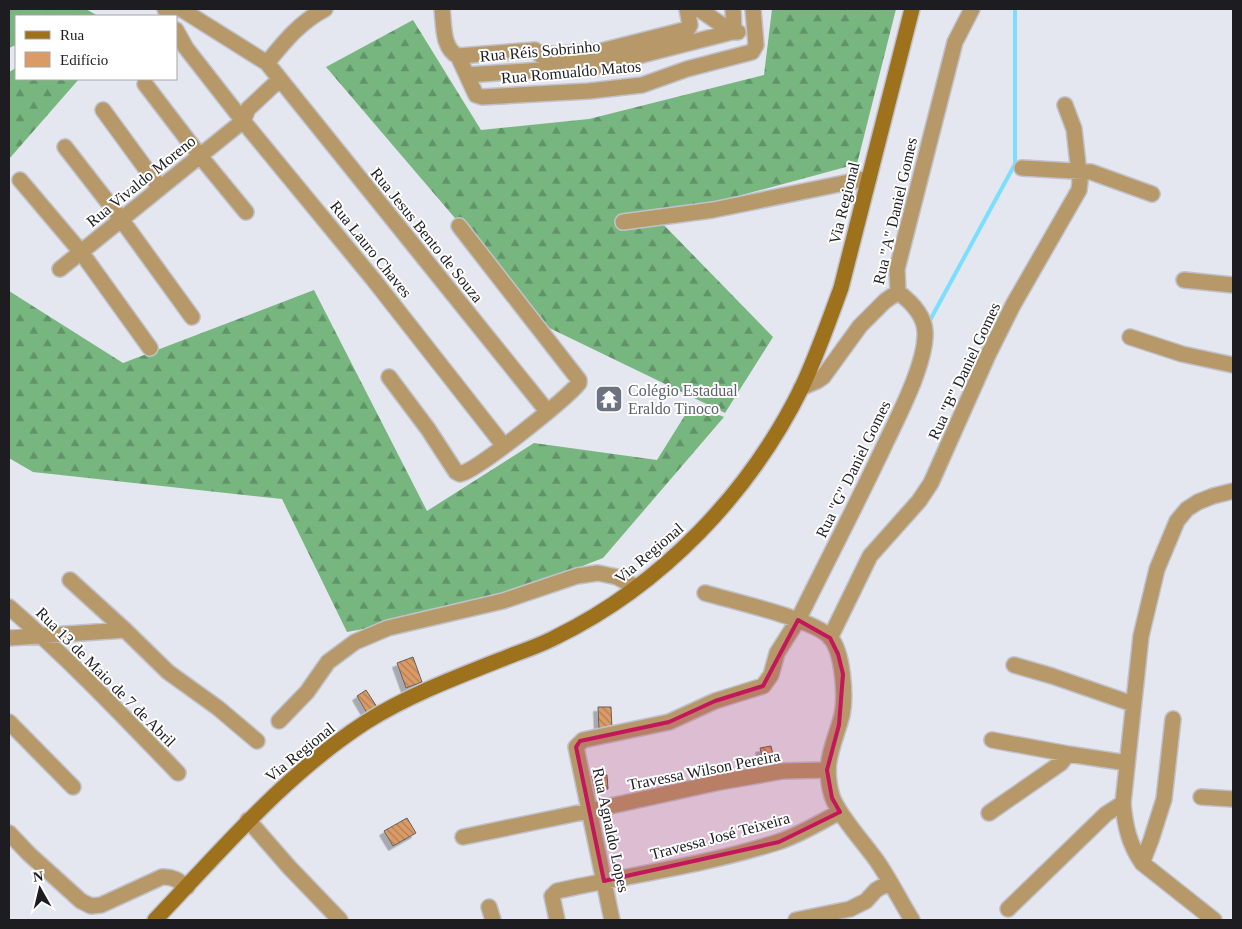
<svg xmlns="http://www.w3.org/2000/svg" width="1242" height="929" font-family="Georgia,serif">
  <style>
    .forest { fill: url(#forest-firs) }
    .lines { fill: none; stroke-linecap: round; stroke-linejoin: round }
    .stream { stroke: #7cdefe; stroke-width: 4 }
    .building { fill: url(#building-back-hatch); stroke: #67605a; filter: url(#shadow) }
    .street-casing { stroke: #c0c2cb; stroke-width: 18 }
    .secondary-casing { stroke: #c0c2cb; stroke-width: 18 }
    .street { stroke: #b79869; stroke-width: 15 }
    .secondary { stroke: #9e711d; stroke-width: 15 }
    .marked { fill: #c2185b; fill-opacity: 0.2; stroke: #c2185b; stroke-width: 4; stroke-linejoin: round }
    .labels { text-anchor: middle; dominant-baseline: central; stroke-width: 4; stroke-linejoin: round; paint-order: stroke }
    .street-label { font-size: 16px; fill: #1d1d21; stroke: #fff }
    .worship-label { font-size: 16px; fill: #5b616d; stroke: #fff; text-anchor: start }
  </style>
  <defs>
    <pattern id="forest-firs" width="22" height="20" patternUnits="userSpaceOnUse" patternTransform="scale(1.25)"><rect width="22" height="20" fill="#77b67f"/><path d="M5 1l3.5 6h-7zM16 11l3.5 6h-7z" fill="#619368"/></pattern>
    <pattern id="building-back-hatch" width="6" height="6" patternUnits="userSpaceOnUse" patternTransform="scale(1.25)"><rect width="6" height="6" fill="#da9b66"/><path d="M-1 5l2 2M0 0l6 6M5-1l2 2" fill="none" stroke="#b07e54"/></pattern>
    <filter id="shadow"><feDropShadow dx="-4.5" dy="4.5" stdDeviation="0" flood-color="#0004"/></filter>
  </defs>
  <rect width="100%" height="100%" fill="#e4e6f0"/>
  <path class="forest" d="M 9,9 L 86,9 L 98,16 L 16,16 L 16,45 L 9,48 Z
    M 772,9 L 896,9 L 857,164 L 657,218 L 773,337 L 725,413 L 537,322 L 460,224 L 326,67 L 413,20 L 481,130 L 589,119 L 764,75 Z
    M 16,68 L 16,79 L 79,79 L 9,159 L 9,72 Z
    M 314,290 L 427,511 L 534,443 L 657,460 L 692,404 L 724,417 L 603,558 L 472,609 L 347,632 L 282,499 L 33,472 L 9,458 L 9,291 L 123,363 Z"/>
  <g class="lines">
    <path class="stream" d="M 929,322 L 1015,164 L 1015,9"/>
  </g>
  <path class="building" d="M 413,657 L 422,682 L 406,688 L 397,663 Z
    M 366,690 L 377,707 L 367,713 L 357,696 Z
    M 598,707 L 611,707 L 612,729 L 599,729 Z
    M 771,746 L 776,767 L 765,769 L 760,748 Z
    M 607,775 L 608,789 L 590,790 L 589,777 Z
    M 407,818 L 416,833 L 393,846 L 384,831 Z"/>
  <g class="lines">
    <g class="street-casing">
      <path id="street" d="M 165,9 L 169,16
        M 181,9 L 267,63 L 547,411
        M 442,9 C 444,24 442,49 458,56 L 476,95 L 482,97 L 589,91 L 642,85 L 687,69 L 752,52 L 756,45 L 753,9
        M 699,9 L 732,32 L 738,32
        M 733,9 L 734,32
        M 176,30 L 186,48 L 243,121 L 373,279 L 504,446
        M 458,56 L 535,50 L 540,55 L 601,51 L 688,29 L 690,25 L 687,9
        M 267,63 C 284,42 300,22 325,9
        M 467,75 L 599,66 L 732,32
        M 145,84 L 200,156 L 246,212
        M 103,110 L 160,188
        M 243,121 L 248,109 L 280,79
        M 65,147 L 121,219 L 192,317
        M 1022,168 L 1091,172 L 1152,194
        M 20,180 L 81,252 L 150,348
        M 623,222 L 713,210 L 869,178
        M 60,269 L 243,121
        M 1184,280 L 1233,285
        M 1130,337 L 1182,354 L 1233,365
        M 389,377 L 428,429 L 456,472 L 460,474 C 478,470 566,399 579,383 L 579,380 L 459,226
        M 801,388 L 817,381 L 823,377 L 860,326 L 885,301 L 898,292 L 897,269 L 955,42 L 972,9
        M 70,580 L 125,630 L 168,672 L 218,708 L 257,741
        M 705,593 C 732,601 813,619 830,637 C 843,652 846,696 842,715 C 834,746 822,762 832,796 C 838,815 867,846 879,864 C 891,882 901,902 912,920
        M 9,607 C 69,659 123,716 178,773
        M 9,638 L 125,630
        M 830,638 L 870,556 L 919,501 L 931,483 L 988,355 L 1013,305 L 1079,190 L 1080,182 L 1074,129 L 1065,105
        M 1014,665 L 1052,676 L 1133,704
        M 279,721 L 307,692 L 328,662 L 355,642 L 388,628 L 503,601 L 577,576 L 598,573 L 617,577 L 636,587
        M 9,722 L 73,787
        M 992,740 L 1068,754 L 1127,763
        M 1201,797 L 1233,799
        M 989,813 L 1061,763 L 1068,754
        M 248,820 L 289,867 L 340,920
        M 9,833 L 29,854 L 81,901 L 91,906 L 101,905 L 162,877 C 173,876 179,881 187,887
        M 463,837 L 588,811 L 720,782 L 783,771 L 827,770
        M 1142,863 L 1151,840 L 1164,799 L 1173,719
        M 489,907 L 493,920
        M 1008,909 L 1106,814 L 1123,803
        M 557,920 L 552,896 L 557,891 C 630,875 706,865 778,842 C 800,835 820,822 840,812
        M 612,920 L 576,747 L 583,740 L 669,722 L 715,701 L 763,686 L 771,675 L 777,653 L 798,620 C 827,561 858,502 886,442 C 899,415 927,361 925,331 C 924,315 910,301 898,292
        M 796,920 L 850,909 L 866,901 L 876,890 L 890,882
        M 1214,920 L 1142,863 C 1129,844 1125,826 1123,803 L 1141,636 L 1157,569 L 1177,521 L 1187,509 L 1198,502 L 1213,496 L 1233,491"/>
    </g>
    <g class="secondary-casing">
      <path id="secondary" d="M 155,920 C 222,850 284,775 366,722 C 412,693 465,674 515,654 C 529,649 543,644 556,637 C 662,585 750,493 802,387 C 817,355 829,321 841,288 L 912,9"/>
    </g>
    <use href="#street" class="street"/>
    <use href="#secondary" class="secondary"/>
  </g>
  <path class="marked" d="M 798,620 L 830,638 L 838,654 L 843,674 L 839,725 L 827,770 L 832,798 L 840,812 L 779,842 L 604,881 L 576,747 L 580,741 L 669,722 L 715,701 L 763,686 Z"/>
  <defs>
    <g id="temple-square" transform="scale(1.4375)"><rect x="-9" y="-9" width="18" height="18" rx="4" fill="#6b7280" stroke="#fff"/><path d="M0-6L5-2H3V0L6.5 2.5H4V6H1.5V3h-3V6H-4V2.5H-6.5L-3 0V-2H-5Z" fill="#fff"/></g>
  </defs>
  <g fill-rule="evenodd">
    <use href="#temple-square" x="609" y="399"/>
  </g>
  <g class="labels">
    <g class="street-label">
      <text transform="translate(540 51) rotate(-5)">Rua Réis Sobrinho</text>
      <text transform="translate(571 72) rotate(-5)">Rua Romualdo Matos</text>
      <text transform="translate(141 181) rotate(-39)">Rua Vivaldo Moreno</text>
      <text transform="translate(844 203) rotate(-76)">Via Regional</text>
      <text transform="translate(895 211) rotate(-77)">Rua "A" Daniel Gomes</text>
      <text transform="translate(427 235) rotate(51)">Rua Jesus Bento de Souza</text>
      <text transform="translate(371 249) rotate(51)">Rua Lauro Chaves</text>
      <text transform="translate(964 371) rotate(-65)">Rua "B" Daniel Gomes</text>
      <text transform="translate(853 469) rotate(-64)">Rua "G" Daniel Gomes</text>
      <text transform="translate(649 553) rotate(-40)">Via Regional</text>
      <text transform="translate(106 677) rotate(45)">Rua 13 de Maio de 7 de Abril</text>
      <text transform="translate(300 752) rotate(-39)">Via Regional</text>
      <text transform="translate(704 770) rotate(-11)">Travessa Wilson Pereira</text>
      <text transform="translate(611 830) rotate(78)">Rua Agnaldo Lopes</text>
      <text transform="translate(720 836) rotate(-15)">Travessa José Teixeira</text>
    </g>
    <g class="worship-label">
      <text x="628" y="390">Colégio Estadual<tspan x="628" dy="18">Eraldo Tinoco</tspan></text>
    </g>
  </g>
  <rect width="1242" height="929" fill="none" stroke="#1d1d21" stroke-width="20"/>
  <rect x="15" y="15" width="162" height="65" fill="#ffffff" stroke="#a5a5a6"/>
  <rect x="25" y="31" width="25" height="8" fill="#9e711d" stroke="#a5a5a6"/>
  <text x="60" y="40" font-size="15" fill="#1d1d21">Rua</text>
  <rect x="25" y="52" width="25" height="15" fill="#da9b66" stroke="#a5a5a6"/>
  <text x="60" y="65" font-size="15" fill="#1d1d21">Edifício</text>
  <g transform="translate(40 889) rotate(352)" stroke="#ffffff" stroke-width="4" paint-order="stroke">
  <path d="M0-4L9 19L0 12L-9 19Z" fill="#1d1d21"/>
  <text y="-8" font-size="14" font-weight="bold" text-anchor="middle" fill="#1d1d21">N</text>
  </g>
</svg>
